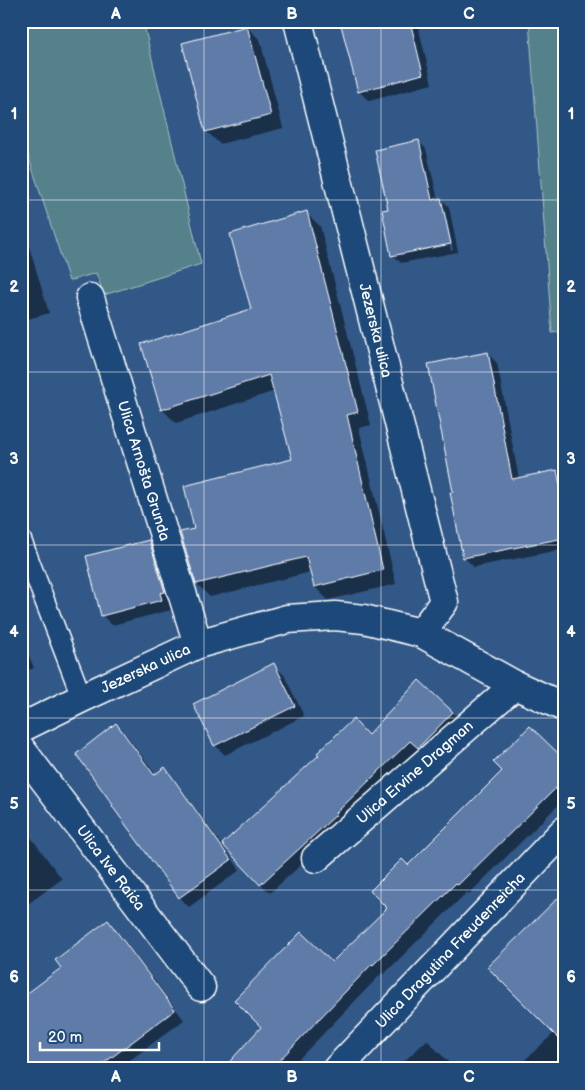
<svg xmlns="http://www.w3.org/2000/svg" width="585" height="1090" font-family="'Balsamiq Sans',sans-serif">
  <style>
    .green { fill: #55818a; stroke: #aac0c4 }
    .shadow { fill: #0007; fill-rule: evenodd }
    .lines { fill: none; stroke-linecap: round; stroke-linejoin: round }
    .stream { stroke: #8daec5; stroke-width: 12 }
    .building { fill: #5e7ca8; stroke: #fff }
    .service-casing { stroke: #fff; stroke-width: 22 }
    .minor-casing { stroke: #fff; stroke-width: 31 }
    .service { stroke: #1f4a7a; stroke-width: 19 }
    .minor { stroke: #1f4a7a; stroke-width: 28 }
    .grid { fill: none; stroke: #fff; stroke-width: 1; stroke-opacity: 0.55 }
    .labels { text-anchor: middle; dominant-baseline: central; stroke-width: 4.5; stroke-linejoin: round; paint-order: stroke }
    .street-label { font-size: 15px; fill: #fff; stroke: #1f4a7a }
    .neatline { fill: none; stroke: #fff; stroke-width: 2 }
    .grid-label { font-size: 16px; text-anchor: middle; font-weight: bold; fill: #fff }
  </style>
  <rect width="100%" height="100%" fill="#315887"/>
  <filter id="ink" filterUnits="userSpaceOnUse"><feTurbulence type="fractalNoise" baseFrequency=".02" numOctaves="2"/><feDisplacementMap in="SourceGraphic" scale="10" xChannelSelector="R" yChannelSelector="G"/><feConvolveMatrix kernelMatrix="1 2 1 2 8 2 1 2 1" color-interpolation-filters="sRGB"/></filter>
  <g filter="url(#ink)">
    <path class="green" d="M 21,21 L 143,21 L 201,264 L 104,295 L 96,273 L 69,281 L 23,140 L 21,140 Z
      M 529,21 L 564,21 L 564,331 L 552,333 Z"/>
    <path class="shadow" d="M 342,21 L 417,21 L 432,84 L 369,101 L 359,91 Z
      M 247,27 L 260,40 L 283,128 L 220,144 L 206,131 Z
      M 418,141 L 426,149 L 438,200 L 441,199 L 449,207 L 458,252 L 401,263 L 393,255 ZM 442,207 L 444,207 L 453,250 L 451,251 Z
      M 21,211 L 29,232 L 25,233 L 49,313 L 21,321 Z
      M 306,213 L 320,226 L 371,425 L 359,428 L 396,584 L 328,600 L 315,587 L 311,572 L 210,597 L 197,584 L 196,529 L 294,459 L 275,391 L 176,423 L 162,409 L 252,310 Z
      M 487,353 L 497,363 L 519,479 L 564,470 L 564,549 L 474,567 L 465,558 L 452,493 L 454,493 Z
      M 149,542 L 159,551 L 174,601 L 169,603 L 171,610 L 112,625 L 102,615 Z
      M 21,638 L 34,668 L 21,673 Z
      M 274,665 L 284,675 L 304,716 L 225,755 L 215,745 Z
      M 452,712 L 462,722 L 345,825 L 270,893 L 261,884 L 368,736 Z
      M 116,725 L 126,735 L 156,775 L 165,769 L 174,779 L 240,870 L 189,907 L 179,897 Z
      M 564,761 L 564,799 L 469,894 L 467,892 L 384,974 L 382,973 L 291,1067 L 293,1069 L 223,1069 L 388,908 L 408,866 Z
      M 24,830 L 33,840 L 62,879 L 21,909 L 21,832 Z
      M 564,894 L 564,1069 L 515,1069 L 554,1033 Z
      M 108,922 L 117,931 L 184,1020 L 118,1069 L 24,1069 L 62,968 Z
      M 427,1040 L 455,1069 L 396,1069 Z"/>
    <g class="lines">
      <path class="stream" d="M 21,24 L 28,21"/>
    </g>
    <path class="building" d="M 340,21 L 410,21 L 423,74 L 358,92 Z
      M 247,26 L 271,115 L 205,132 L 182,43 Z
      M 419,140 L 432,200 L 441,198 L 451,244 L 391,256 L 382,210 L 388,209 L 375,150 Z
      M 307,211 L 358,412 L 347,415 L 383,570 L 314,587 L 306,557 L 196,584 L 180,532 L 194,529 L 184,486 L 292,459 L 269,375 L 161,410 L 141,344 L 251,309 L 230,234 Z
      M 488,352 L 512,479 L 557,470 L 564,506 L 564,538 L 463,558 L 450,492 L 453,492 L 428,364 Z
      M 149,540 L 165,592 L 160,593 L 162,600 L 101,616 L 86,556 Z
      M 274,663 L 295,706 L 214,746 L 193,704 Z
      M 419,680 L 453,712 L 418,748 L 410,741 L 336,813 L 337,814 L 260,885 L 222,844 L 319,755 L 317,753 L 353,719 L 368,735 Z
      M 116,723 L 154,775 L 165,767 L 231,860 L 179,898 L 112,806 L 113,805 L 76,754 Z
      M 530,726 L 564,759 L 564,780 L 458,885 L 456,883 L 373,965 L 372,964 L 271,1069 L 223,1069 L 261,1027 L 234,1000 L 301,932 L 332,962 L 387,908 L 370,891 L 402,859 L 408,865 L 502,771 L 493,762 Z
      M 564,892 L 564,1044 L 487,967 Z
      M 108,920 L 175,1010 L 96,1069 L 21,1069 L 21,998 L 61,968 L 55,960 Z"/>
    <g class="lines">
      <g class="service-casing">
        <path id="service" d="M 21,539 L 82,698"/>
      </g>
      <g class="minor-casing">
        <g id="minor">
          <path id="s1" d="M 298,21 L 444,602 L 421,633"/>
          <path id="s2" d="M 90,298 L 198,644"/>
          <path id="s3" d="M 21,728 L 82,698 L 198,644 L 287,619 L 335,616 L 364,619 L 421,633 L 515,685 L 564,707"/>
          <path id="s4" d="M 21,749 L 201,987"/>
          <path id="s5" d="M 316,858 L 515,685"/>
          <path id="s6" d="M 337,1069 L 564,831"/>
        </g>
      </g>
      <use href="#service" class="service"/>
      <use href="#minor" class="minor"/>
    </g>
  </g>
  <path class="grid" d="M 204,21 L 204,1069M 381,21 L 381,1069M 21,200 L 564,200M 21,372 L 564,372M 21,545 L 564,545M 21,718 L 564,718M 21,890 L 564,890"/>
  <g class="labels">
    <g class="street-label">
      <text stroke="none"><textPath href="#s1" startOffset="319">Jezerska ulica</textPath></text>
      <text stroke="none"><textPath href="#s2" startOffset="181">Ulica Arnošta Grunda</textPath></text>
      <text stroke="none"><textPath href="#s3" startOffset="138">Jezerska ulica</textPath></text>
      <text stroke="none"><textPath href="#s5" startOffset="131">Ulica Ervine Dragman</textPath></text>
      <text stroke="none"><textPath href="#s4" startOffset="149">Ulica Ive Raića</textPath></text>
      <text stroke="none"><textPath href="#s6" startOffset="164">Ulica Dragutina Freudenreicha</textPath></text>
    </g>
  </g>
  <rect width="585" height="1090" fill="none" stroke="#1f4a7a" stroke-width="55"/>
  <path d="M40 1042v8h119v-8" fill="none" stroke="#ffffff" stroke-width="2.5"/>
  <text x="48" y="1042" font-size="15" fill="#ffffff" stroke="#1f4a7a" stroke-width="4" paint-order="stroke">20 m</text>
  <rect x="28" y="28" width="530" height="1034" class="neatline"/>
  <g class="grid-label">
    <text x="116" y="19">A</text>
    <text x="292" y="19">B</text>
    <text x="469" y="19">C</text>
    <text x="14" y="119">1</text>
    <text x="571" y="119">1</text>
    <text x="14" y="292">2</text>
    <text x="571" y="292">2</text>
    <text x="14" y="464">3</text>
    <text x="571" y="464">3</text>
    <text x="14" y="637">4</text>
    <text x="571" y="637">4</text>
    <text x="14" y="809">5</text>
    <text x="571" y="809">5</text>
    <text x="14" y="982">6</text>
    <text x="571" y="982">6</text>
    <text x="116" y="1082">A</text>
    <text x="292" y="1082">B</text>
    <text x="469" y="1082">C</text>
  </g>
</svg>
